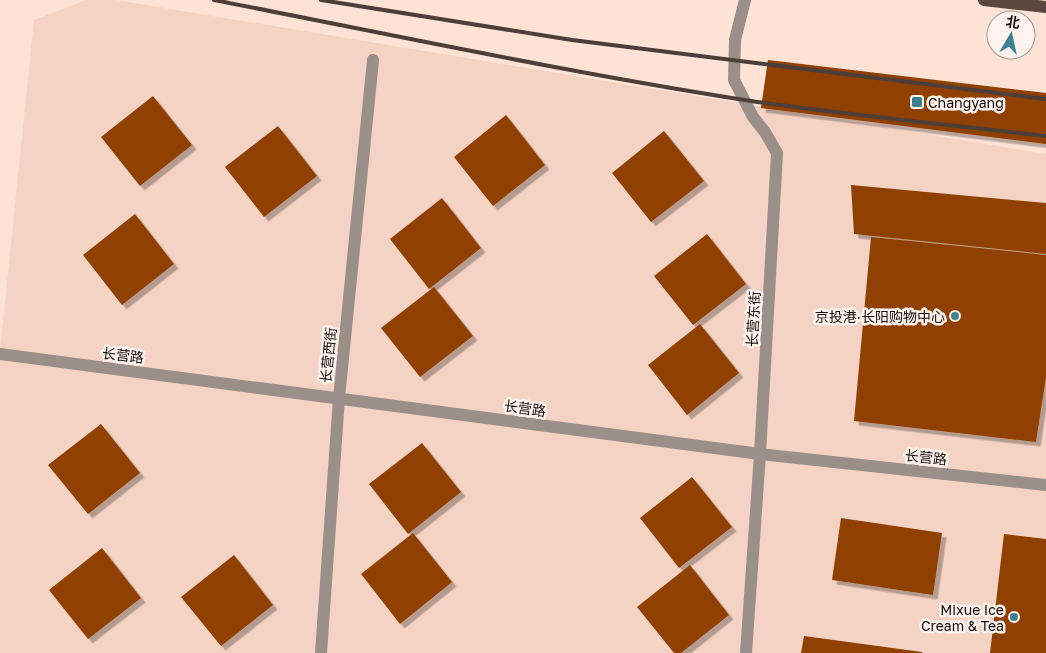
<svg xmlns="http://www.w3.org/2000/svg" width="1046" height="653" font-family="'Golos Text','Noto Sans SC',sans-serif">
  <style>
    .built { fill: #f5d3c4 }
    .building { fill: #904000; filter: url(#shadow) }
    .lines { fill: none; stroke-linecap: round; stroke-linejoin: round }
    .minor { stroke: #9b8f8a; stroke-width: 12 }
    .major { stroke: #5b473f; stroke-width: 12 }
    .rail { stroke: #4c3e38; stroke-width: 4 }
    .poi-dot { fill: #3d8091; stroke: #fff3ee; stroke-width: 2 }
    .labels { text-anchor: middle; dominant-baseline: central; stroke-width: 5; stroke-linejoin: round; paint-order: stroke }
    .poi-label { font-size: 14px; fill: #150c08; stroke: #fff3ee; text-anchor: end }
    .street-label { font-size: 14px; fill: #150c08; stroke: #fff3ee }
  </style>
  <defs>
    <filter id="shadow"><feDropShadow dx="4.5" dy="4.5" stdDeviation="0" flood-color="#0004"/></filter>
  </defs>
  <rect width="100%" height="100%" fill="#fee2d6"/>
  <path class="built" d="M 86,0 L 116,0 L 1046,154 L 1046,653 L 0,653 L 0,350 L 34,20 Z"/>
  <path class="building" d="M 768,60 L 1046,93 L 1046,144 L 761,108 Z
    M 153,96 L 192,145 L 140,186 L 101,137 Z
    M 506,115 L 545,165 L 493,206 L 454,157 Z
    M 278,126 L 317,176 L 264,217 L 225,167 Z
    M 664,131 L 704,181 L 651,222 L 612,173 Z
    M 851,185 L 1046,203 L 1046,254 L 854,234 Z
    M 442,198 L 481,248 L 429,289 L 390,239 Z
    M 135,214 L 174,264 L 122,305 L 83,255 Z
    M 707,234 L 746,284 L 693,325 L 654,276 Z
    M 871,237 L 1046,255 L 1046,377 L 1036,442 L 854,421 Z
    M 434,287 L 473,336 L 420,377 L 381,328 Z
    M 700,324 L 739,373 L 687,415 L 648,365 Z
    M 101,424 L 140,473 L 88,514 L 48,465 Z
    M 422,443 L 461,492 L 408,534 L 369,484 Z
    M 692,477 L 732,527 L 679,568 L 640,518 Z
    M 841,518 L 942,533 L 933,595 L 832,580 Z
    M 413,533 L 452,582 L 400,624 L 361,574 Z
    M 1004,534 L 1046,539 L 1046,653 L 990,653 Z
    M 102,548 L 141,598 L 88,639 L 49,590 Z
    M 234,555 L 273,605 L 221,646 L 181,597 Z
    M 690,565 L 729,615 L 681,653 L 674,653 L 637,607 Z
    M 804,636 L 922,652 L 922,653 L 801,653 Z"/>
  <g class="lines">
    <path class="minor" d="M 745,0 L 735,40 L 734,80 L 753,117 L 765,132 L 777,153 L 760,454 L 746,653
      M 0,354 L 760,454 L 1046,485
      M 321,653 L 339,398 L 373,60"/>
    <path class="major" d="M 984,0 L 1046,7"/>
    <path class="rail" d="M 214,0 C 393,35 571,73 751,101 C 849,115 948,125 1046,136
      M 321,0 L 572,40 L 1046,99"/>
  </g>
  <g class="poi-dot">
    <rect x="911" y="96" width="12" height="12" rx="2.5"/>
    <circle cx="955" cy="316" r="5"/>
    <circle cx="1014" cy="617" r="5"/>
  </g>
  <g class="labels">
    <g class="poi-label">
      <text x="928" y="102" text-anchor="start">Changyang</text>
      <text x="945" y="316">京投港·长阳购物中心</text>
      <text x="1004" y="609">Mixue Ice<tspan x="1004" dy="16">Cream &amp; Tea</tspan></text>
    </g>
    <g class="street-label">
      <text transform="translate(753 319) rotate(-87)">长营东街</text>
      <text transform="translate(123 355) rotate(7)">长营路</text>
      <text transform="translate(328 355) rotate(-84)">长营西街</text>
      <text transform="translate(525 408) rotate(8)">长营路</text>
      <text transform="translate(926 457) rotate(6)">长营路</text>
    </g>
  </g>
  <g transform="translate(1011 35) rotate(9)"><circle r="24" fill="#fff3ee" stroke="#a19792"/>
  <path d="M0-4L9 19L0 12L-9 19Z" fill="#3d8091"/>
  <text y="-8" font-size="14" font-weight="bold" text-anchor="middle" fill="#150c08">北</text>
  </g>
</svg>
